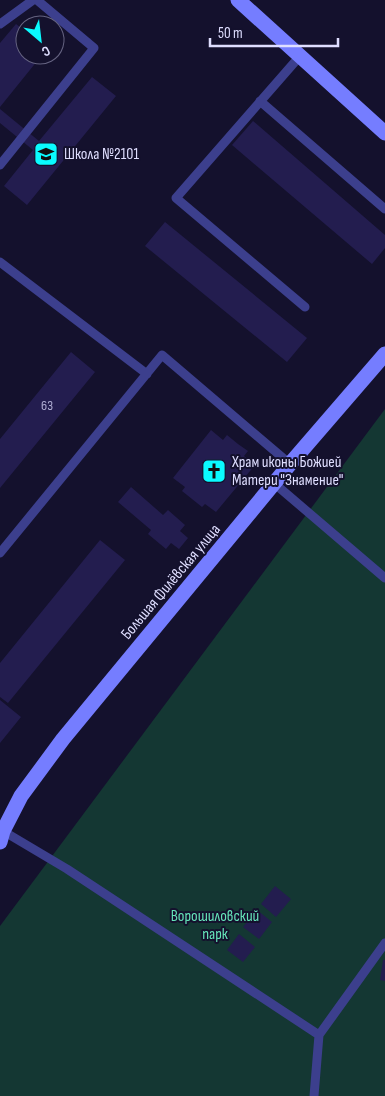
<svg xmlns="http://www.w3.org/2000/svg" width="385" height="1096" font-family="'Sofia Sans Condensed',sans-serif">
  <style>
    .green { fill: #143733 }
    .building { fill: #231d4f }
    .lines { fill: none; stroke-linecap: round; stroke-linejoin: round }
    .lane { stroke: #3c3f8d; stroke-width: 9 }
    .secondary { stroke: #757dff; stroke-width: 15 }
    .labels { text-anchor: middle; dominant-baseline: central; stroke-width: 4; stroke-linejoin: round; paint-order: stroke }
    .number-label { font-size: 14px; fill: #b0aed3 }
    .poi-label { font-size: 16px; fill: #dfdeff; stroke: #14112d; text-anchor: start }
    .street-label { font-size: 16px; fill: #dfdeff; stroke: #14112d }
    .park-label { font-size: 16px; fill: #65e4b9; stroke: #14112d }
  </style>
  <rect width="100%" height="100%" fill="#14112d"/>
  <path class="green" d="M 385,409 L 385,1096 L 0,1096 L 0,926 Z"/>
  <path class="building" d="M 16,24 L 25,31 L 25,55 L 42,55 L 0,107 L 0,43 Z
    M 92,77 L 116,96 L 27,205 L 4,186 L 33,150 L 0,123 L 0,109 L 39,141 Z
    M 253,121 L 385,235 L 385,248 L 372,264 L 232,145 Z
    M 165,222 L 307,338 L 287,362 L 145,246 Z
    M 71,352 L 95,372 L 0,488 L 0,439 Z
    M 211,430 L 223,440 L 227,435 L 238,444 L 248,451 L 244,456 L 255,465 L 216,512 L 205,504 L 202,507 L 182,491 L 185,487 L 173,478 Z
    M 131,487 L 163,515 L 168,510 L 185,525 L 180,531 L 188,538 L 179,549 L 171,543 L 166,549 L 148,534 L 151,530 L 118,502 Z
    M 100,540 L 125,560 L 8,703 L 0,697 L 0,663 Z
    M 0,700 L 21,717 L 0,743 Z
    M 275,886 L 291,899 L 276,917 L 261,904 Z
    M 257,910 L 272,922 L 259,939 L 243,927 Z
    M 239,934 L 255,947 L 243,962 L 227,950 Z
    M 383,960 L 385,960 L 385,981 L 380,980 Z"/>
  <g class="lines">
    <path class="lane" d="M 0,24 L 33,0
      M 300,56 L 176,198 L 305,307
      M 260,101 L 385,209
      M 0,165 L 94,48 L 37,0
      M 0,262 L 147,374
      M 275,484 L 385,578
      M 0,553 L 162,355 L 290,464
      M 3,831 L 67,869 L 319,1035 L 385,943
      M 314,1096 L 319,1035"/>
    <path class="secondary" d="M 238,0 L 385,133
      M 0,842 L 3,831 L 21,796 L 63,739 L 290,464 L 385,354"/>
  </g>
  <defs>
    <g id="school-square" transform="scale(1.25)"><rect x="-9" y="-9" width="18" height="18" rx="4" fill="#0afbff" stroke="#14112d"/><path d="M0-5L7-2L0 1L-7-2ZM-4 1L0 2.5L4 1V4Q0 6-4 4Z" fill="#111"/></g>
    <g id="church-square" transform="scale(1.25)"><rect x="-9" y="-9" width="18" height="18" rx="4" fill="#0afbff" stroke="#14112d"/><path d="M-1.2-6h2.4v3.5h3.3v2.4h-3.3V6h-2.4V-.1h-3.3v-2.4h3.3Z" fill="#111"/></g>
  </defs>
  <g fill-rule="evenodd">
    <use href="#school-square" x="46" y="154"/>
    <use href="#church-square" x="214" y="471"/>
  </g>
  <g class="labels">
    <g class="number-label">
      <text x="47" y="405">63</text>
    </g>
    <g class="poi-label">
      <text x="64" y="154">Школа №2101</text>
      <text x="232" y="462">Храм иконы Божией<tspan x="232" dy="18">Матери "Знамение"</tspan></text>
    </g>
    <g class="street-label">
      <text transform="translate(171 582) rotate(-50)">Большая Филёвская улица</text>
    </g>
    <g class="park-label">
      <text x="215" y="916">Ворошиловский<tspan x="215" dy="18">парк</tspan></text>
    </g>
  </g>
  <g transform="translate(40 40) rotate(152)"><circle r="24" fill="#14112d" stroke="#656381"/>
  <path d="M0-4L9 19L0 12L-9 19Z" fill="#0afbff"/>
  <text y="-8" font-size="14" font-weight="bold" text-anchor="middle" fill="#dfdeff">С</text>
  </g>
  <path d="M210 38v8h128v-8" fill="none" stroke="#dfdeff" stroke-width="2.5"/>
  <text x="218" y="38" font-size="15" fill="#dfdeff" stroke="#14112d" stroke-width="4" paint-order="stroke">50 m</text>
</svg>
